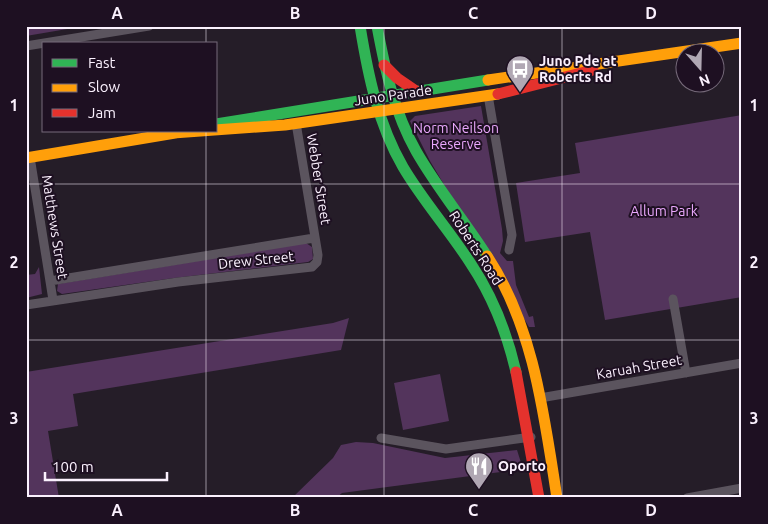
<svg xmlns="http://www.w3.org/2000/svg" width="768" height="524" font-family="Ubuntu,sans-serif">
  <style>
    .green { fill: #53345c }
    .lines { fill: none; stroke-linecap: round; stroke-linejoin: round }
    .street { stroke: #5b545e; stroke-width: 9 }
    .fast { stroke: #30b455; stroke-width: 11 }
    .slow { stroke: #ff9f0a; stroke-width: 11 }
    .jam { stroke: #e5322d; stroke-width: 11 }
    .grid { fill: none; stroke: #fbf1fe; stroke-width: 1; stroke-opacity: 0.55 }
    .labels { text-anchor: middle; dominant-baseline: central; stroke-width: 4; stroke-linejoin: round; paint-order: stroke }
    .poi-label { font-size: 14px; font-weight: bold; fill: #fbf1fe; stroke: #1e1022; text-anchor: start }
    .street-label { font-size: 14px; fill: #fbf1fe; stroke: #1e1022 }
    .park-label { font-size: 14px; fill: #eaa8fd; stroke: #1e1022 }
    .neatline { fill: none; stroke: #fbf1fe; stroke-width: 2 }
    .grid-label { font-size: 16px; text-anchor: middle; font-weight: bold; fill: #fbf1fe }
  </style>
  <rect width="100%" height="100%" fill="#251d28"/>
  <path class="green" d="M 26,26 L 79,26 L 79,27 L 26,36 Z
    M 481,106 L 502,229 L 503,241 L 500,253 L 507,261 L 513,261 L 516,285 L 529,317 L 533,316 L 535,327 L 529,327 L 430,161 L 410,121 L 415,116 Z
    M 742,115 L 742,297 L 605,320 L 590,232 L 525,242 L 516,183 L 580,173 L 575,143 Z
    M 306,243 L 312,247 L 313,259 L 308,262 L 174,278 L 62,294 L 57,291 L 58,284 Z
    M 39,267 L 42,294 L 26,298 L 26,275 L 35,274 Z
    M 349,318 L 341,350 L 73,394 L 78,426 L 48,431 L 59,498 L 28,498 L 26,372 L 333,323 Z
    M 440,374 L 449,421 L 403,430 L 394,383 Z
    M 356,442 L 373,443 L 445,458 L 517,450 L 523,469 L 342,493 L 336,498 L 292,498 L 333,458 L 341,445 Z"/>
  <g class="lines">
    <path class="street" d="M 26,46 L 149,26
      M 488,95 L 512,235 L 509,250
      M 30,157 L 53,300
      M 50,281 L 314,238
      M 673,299 L 686,373
      M 26,305 L 178,282 L 312,267 L 317,262 L 318,255 L 296,123
      M 540,398 L 742,363
      M 381,438 L 446,449 L 531,437
      M 687,498 L 742,488"/>
    <path class="fast" d="M 360,26 C 368,75 378,124 403,167 C 423,201 450,231 471,264 C 493,297 507,333 516,372
      M 377,26 C 385,69 394,112 416,151 C 437,188 464,220 487,256
      M 216,124 L 488,80"/>
    <path class="slow" d="M 488,80 L 742,43
      M 173,133 L 285,125 L 498,94
      M 26,158 L 181,132
      M 487,256 C 534,327 544,415 557,498"/>
    <path class="jam" d="M 384,65 L 397,78 L 416,91
      M 498,94 L 593,70
      M 516,372 L 539,498"/>
  </g>
  <path class="grid" d="M 206,26 L 206,44M 384,26 L 384,498M 562,26 L 562,498M 206,131 L 206,498M 26,184 L 742,184M 26,340 L 742,340"/>
  <defs>
    <g id="bus-pin" transform="scale(1.4375)"><path d="M0 17L-7.5 6A9.5 9.5 0 1 1 7.5 6Z" fill="#b0a7b3" stroke="#1e1022"/><path d="M-5-6H5V4H4V6H2V4H-2V6H-4V4H-5ZM-3.5-4V0h7V-4ZM-3.5 1.2v1.5H-2V1.2ZM2 1.2v1.5H3.5V1.2Z" fill="#fff"/></g>
    <g id="restaurant-pin" transform="scale(1.4375)"><path d="M0 17L-7.5 6A9.5 9.5 0 1 1 7.5 6Z" fill="#b0a7b3" stroke="#1e1022"/><path d="M-5-6h1v4h1v-4h1v4h1v-4h1v5L-1.5 .5V6h-2V.5L-5-1ZM5-6V6H3V1.5H1.5Q1.5-4 5-6Z" fill="#fff"/></g>
  </defs>
  <g fill-rule="evenodd">
    <use href="#bus-pin" x="520" y="69"/>
    <use href="#restaurant-pin" x="479" y="466"/>
  </g>
  <g class="labels">
    <g class="poi-label">
      <text x="539" y="61">Juno Pde at<tspan x="539" dy="16">Roberts Rd</tspan></text>
      <text x="498" y="466">Oporto</text>
    </g>
    <g class="street-label">
      <text transform="translate(393 95) rotate(-8)">Juno Parade</text>
      <text transform="translate(319 179) rotate(81)">Webber Street</text>
      <text transform="translate(55 227) rotate(81)">Matthews Street</text>
      <text transform="translate(476 248) rotate(57)">Roberts Road</text>
      <text transform="translate(256 260) rotate(-6)">Drew Street</text>
      <text transform="translate(639 367) rotate(-10)">Karuah Street</text>
    </g>
    <g class="park-label">
      <text x="456" y="128">Norm Neilson<tspan x="456" dy="16">Reserve</tspan></text>
      <text x="664" y="211">Allum Park</text>
    </g>
  </g>
  <rect width="768" height="524" fill="none" stroke="#1e1022" stroke-width="55"/>
  <rect x="42" y="42" width="175" height="90" fill="#1e1022" stroke="#766a7a"/>
  <rect x="52" y="59" width="25" height="8" fill="#30b455" stroke="#766a7a"/>
  <text x="88" y="68" font-size="15" fill="#fbf1fe">Fast</text>
  <rect x="52" y="84" width="25" height="8" fill="#ff9f0a" stroke="#766a7a"/>
  <text x="88" y="92" font-size="15" fill="#fbf1fe">Slow</text>
  <rect x="52" y="109" width="25" height="8" fill="#e5322d" stroke="#766a7a"/>
  <text x="88" y="118" font-size="15" fill="#fbf1fe">Jam</text>
  <g transform="translate(700 68) rotate(160)"><circle r="24" fill="#1e1022" stroke="#766a7a"/>
  <path d="M0-4L9 19L0 12L-9 19Z" fill="#b0a7b3"/>
  <text y="-8" font-size="14" font-weight="bold" text-anchor="middle" fill="#fbf1fe">N</text>
  </g>
  <path d="M45 472v8h122v-8" fill="none" stroke="#fbf1fe" stroke-width="2.5"/>
  <text x="52" y="472" font-size="15" fill="#fbf1fe" stroke="#1e1022" stroke-width="4" paint-order="stroke">100 m</text>
  <rect x="28" y="28" width="712" height="468" class="neatline"/>
  <g class="grid-label">
    <text x="117" y="19">A</text>
    <text x="295" y="19">B</text>
    <text x="473" y="19">C</text>
    <text x="651" y="19">D</text>
    <text x="14" y="111">1</text>
    <text x="754" y="111">1</text>
    <text x="14" y="268">2</text>
    <text x="754" y="268">2</text>
    <text x="14" y="424">3</text>
    <text x="754" y="424">3</text>
    <text x="117" y="516">A</text>
    <text x="295" y="516">B</text>
    <text x="473" y="516">C</text>
    <text x="651" y="516">D</text>
  </g>
</svg>
